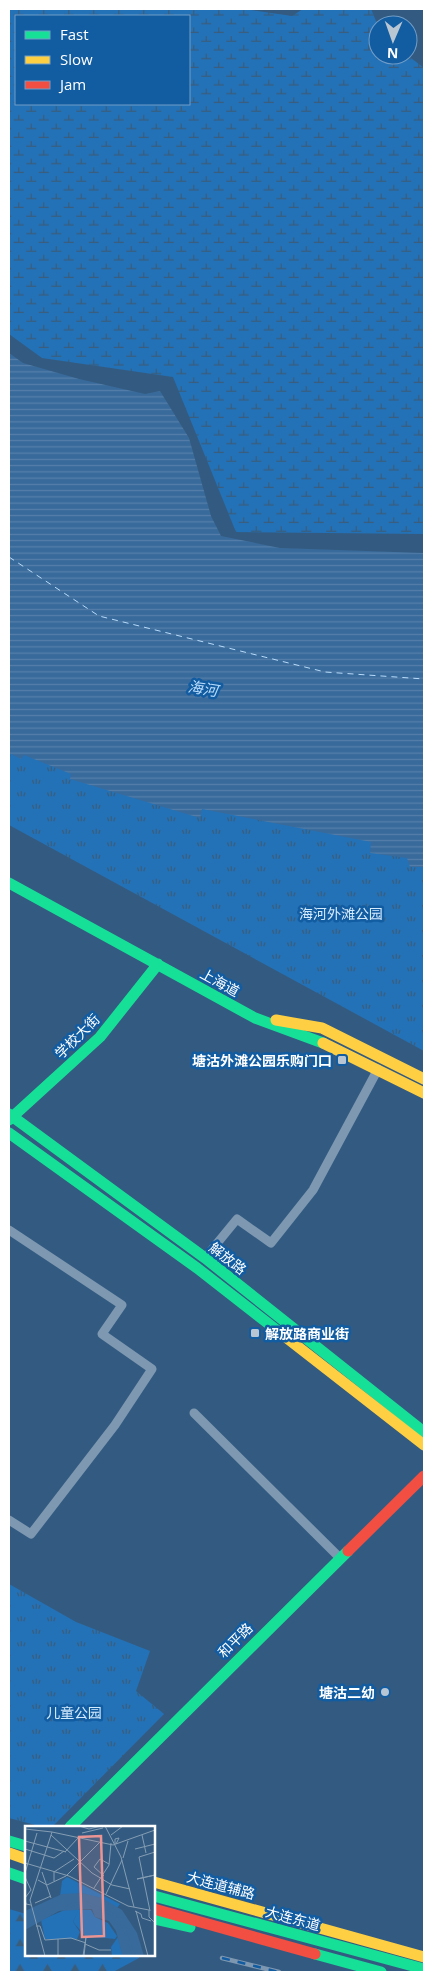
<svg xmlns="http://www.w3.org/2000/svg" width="433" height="1981" font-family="'Open Sans','Noto Sans SC',sans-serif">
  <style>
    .forest { fill: url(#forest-firs) }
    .wetland { fill: url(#wetland-marsh); fill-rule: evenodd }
    .park { fill: url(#park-tufts) }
    .water { fill: url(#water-rules) }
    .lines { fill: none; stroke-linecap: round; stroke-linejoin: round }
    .ferry { stroke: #b8dcfb; stroke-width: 1; stroke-dasharray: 6 5; stroke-linecap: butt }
    .street { stroke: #7e98b1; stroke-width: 9 }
    .fast { stroke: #16e098; stroke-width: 11 }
    .slow { stroke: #ffcf43; stroke-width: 11 }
    .jam { stroke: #f24e42; stroke-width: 11 }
    .rail-casing { stroke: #7e97b0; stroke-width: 4.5 }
    .rail { stroke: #125ca2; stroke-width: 2.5; stroke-dasharray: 8; stroke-linecap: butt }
    .poi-dot { fill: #b8c6d3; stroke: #125ca2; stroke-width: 2 }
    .labels { text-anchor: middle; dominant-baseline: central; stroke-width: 5; stroke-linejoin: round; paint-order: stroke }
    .park-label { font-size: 14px; fill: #d4ebfe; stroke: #125ca2 }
    .street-label { font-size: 14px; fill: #fff; stroke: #125ca2 }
    .poi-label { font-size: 14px; font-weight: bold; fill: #fff; stroke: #125ca2; text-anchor: end }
    .water-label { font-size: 15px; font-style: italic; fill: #b8dcfb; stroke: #125ca2 }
    .inset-river { fill: none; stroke: #386a9b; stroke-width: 2.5 }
    .inset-road { fill: none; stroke: #859db3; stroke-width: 1 }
    .view { fill: #ea9494; fill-opacity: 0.15; stroke: #ea9494; stroke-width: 2.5 }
    .inset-edge { fill: none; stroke: #fff; stroke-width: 2.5 }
  </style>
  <defs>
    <pattern id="forest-firs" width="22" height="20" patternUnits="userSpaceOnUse" patternTransform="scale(1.25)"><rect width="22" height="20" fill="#2371b7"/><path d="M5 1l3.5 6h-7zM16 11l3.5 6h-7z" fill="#3a5d7c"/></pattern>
    <pattern id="wetland-marsh" width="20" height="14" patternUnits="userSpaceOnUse" patternTransform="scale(1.25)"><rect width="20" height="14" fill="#2371b7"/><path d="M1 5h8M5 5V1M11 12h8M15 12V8" fill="none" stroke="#3a5d7c"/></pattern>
    <pattern id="park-tufts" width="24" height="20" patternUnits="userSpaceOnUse" patternTransform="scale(1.25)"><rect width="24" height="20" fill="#2371b7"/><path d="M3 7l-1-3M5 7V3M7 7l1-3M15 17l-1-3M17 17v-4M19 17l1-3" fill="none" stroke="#3a5d7c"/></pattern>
    <pattern id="water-rules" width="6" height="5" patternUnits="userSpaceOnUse" patternTransform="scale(1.25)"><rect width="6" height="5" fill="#386a9b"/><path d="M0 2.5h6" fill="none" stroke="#5680aa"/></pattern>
  </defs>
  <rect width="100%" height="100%" fill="#335b81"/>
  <path class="forest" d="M 9,1909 L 26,1914 L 26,1955 L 140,1955 L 139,1958 L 113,1972 L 9,1972 Z"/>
  <path class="wetland" d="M 9,9 L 244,9 L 292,16 L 303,9 L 371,9 L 378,26 L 378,55 L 407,55 L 424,68 L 424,534 L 236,532 L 173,377 L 42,358 L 9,334 ZM 16,16 L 189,16 L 189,104 L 16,104 Z"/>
  <path class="park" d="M 9,711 L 424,842 L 424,1051 L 9,825 Z
    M 9,1584 L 76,1622 L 150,1651 L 136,1691 L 164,1714 L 52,1827 L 43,1827 L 9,1818 Z"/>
  <path class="water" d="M 9,353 L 23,363 L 79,379 L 145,394 L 160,391 L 189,438 L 211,516 L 221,536 L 280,548 L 424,553 L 424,867 L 410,867 L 407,858 L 370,853 L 371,842 L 202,809 L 200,818 L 70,779 L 71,774 L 24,755 L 21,759 L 9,753 Z"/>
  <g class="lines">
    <path class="ferry" d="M 9,557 L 99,616 L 325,672 L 424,679"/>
    <path class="street" d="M 9,1230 L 122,1305 L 102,1334 L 152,1369 L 115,1425 L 31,1534 L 9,1520
      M 205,1258 L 237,1219 L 271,1243 L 313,1190 L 378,1069
      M 194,1413 L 340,1558"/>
    <path class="fast" d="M 9,883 L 255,1018 L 323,1043
      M 9,1114 L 205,1258 L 424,1432
      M 9,1120 L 100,1037 L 158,964
      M 9,1133 L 197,1268 L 283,1335
      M 70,1827 L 348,1551
      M 9,1841 L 26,1846
      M 9,1873 L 26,1879
      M 154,1896 L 424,1969
      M 154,1919 L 190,1927
      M 315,1954 L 381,1972"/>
    <path class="slow" d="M 276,1020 L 322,1028 L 424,1079
      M 323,1043 L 424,1093
      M 283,1335 L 424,1445
      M 9,1853 L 26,1859
      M 154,1882 L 424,1957"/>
    <path class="jam" d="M 348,1551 L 424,1476
      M 154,1909 L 315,1954"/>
    <g class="rail-casing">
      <path id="rail" d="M 222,1958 L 279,1972"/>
    </g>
    <use href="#rail" class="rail"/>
  </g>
  <g class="poi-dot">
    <rect x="337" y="1055" width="10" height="10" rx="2.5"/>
    <rect x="250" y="1328" width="10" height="10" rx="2.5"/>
    <circle cx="385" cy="1692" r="5"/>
  </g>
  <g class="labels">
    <g class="park-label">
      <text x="341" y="913">海河外滩公园</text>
      <text x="74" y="1712">儿童公园</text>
    </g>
    <g class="street-label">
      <text transform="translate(220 982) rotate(29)">上海道</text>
      <text transform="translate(77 1036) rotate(-45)">学校大街</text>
      <text transform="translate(228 1258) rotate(38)">解放路</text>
      <text transform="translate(235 1640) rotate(-45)">和平路</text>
      <text transform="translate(221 1885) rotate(15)">大连道辅路</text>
      <text transform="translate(293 1918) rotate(15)">大连东道</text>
    </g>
    <g class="poi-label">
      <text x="332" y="1060">塘沽外滩公园乐购门口</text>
      <text x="265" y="1333" text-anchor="start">解放路商业街</text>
      <text x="375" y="1692">塘沽二幼</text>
    </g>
    <g class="water-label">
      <text transform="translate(203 688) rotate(9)">海河</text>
    </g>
  </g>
  <g transform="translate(25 1826)">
    <rect width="130" height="130" fill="#335b81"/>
    <path d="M 53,84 L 66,84 L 70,91 L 83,97 L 92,110 L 90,113 L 60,110 L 48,96 Z" fill="#2371b7"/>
    <path d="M 42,51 L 95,78 L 92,82 L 35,70 L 37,55 ZM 42,83 L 54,83 L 48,96 L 55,106 L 52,113 L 20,113 L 16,94 ZM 93,111 L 98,130 L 87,130 L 86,121 Z" fill="#2371b7"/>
    <path d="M 57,67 L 77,72 L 97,84 L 112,107 L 119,130 L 95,130 L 97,128 L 91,105 L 84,95 L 70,91 L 67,83 L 34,85 L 0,104 L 0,85 L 37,68 Z" fill="#386a9b"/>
    <path class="inset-river" d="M 40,83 L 47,78 L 62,77 L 89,89 L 99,102 L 109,130"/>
    <path class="inset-road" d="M 54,0 L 64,3 L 76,0M 80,0 L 96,31 L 109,81M 0,3 L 27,6 L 88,19 L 130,4M 57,7 L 78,2M 26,9 L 67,47 L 87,59 L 105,63M 86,9 L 98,0M 117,9 L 121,27M 0,15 L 41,26M 90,18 L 90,13 L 94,12 L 91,18M 0,23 L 29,32 L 39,25M 110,23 L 130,18M 40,26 L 53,12M 98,32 L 103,15M 0,37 L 44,50 L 103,80 L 124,84 L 124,91 L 130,97M 17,46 L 26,72M 0,47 L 12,7M 130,49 L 112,53 L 130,49M 79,50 L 69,41 L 75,33 L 84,38M 0,51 L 6,64 L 0,72 L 1,78 L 6,79M 13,54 L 22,59 L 41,50 L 75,16M 29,55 L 29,46 L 49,33M 69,62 L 84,39 L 86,17M 81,68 L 97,34M 10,77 L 26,70M 110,85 L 116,88 L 117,92 L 126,95M 111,85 L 123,130M 125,85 L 114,31 L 130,26M 11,100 L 15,100 L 20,114 L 46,112 L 61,117M 60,118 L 74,124 L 86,124M 20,130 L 5,74 L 27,6M 33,130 L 33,113M 58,130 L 61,111 L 59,130"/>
    <path class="view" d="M 76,10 L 79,110 L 57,111 L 54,11 Z"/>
    <rect width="130" height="130" class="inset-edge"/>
  </g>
  <rect width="433" height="1981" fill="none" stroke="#ffffff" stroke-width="20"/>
  <rect x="15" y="15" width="175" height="90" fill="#125ca2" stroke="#719dc7"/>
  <rect x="25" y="31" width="25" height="8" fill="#16e098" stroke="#719dc7"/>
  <text x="60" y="40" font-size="15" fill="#ffffff">Fast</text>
  <rect x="25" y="56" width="25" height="8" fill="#ffcf43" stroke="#719dc7"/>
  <text x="60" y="65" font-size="15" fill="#ffffff">Slow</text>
  <rect x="25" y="81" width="25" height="8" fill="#f24e42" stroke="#719dc7"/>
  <text x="60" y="90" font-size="15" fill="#ffffff">Jam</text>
  <g transform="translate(393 40) rotate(182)"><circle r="24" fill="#125ca2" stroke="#719dc7"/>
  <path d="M0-4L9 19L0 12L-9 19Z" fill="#b8c6d3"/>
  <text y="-8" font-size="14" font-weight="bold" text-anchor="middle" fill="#ffffff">N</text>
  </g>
</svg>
